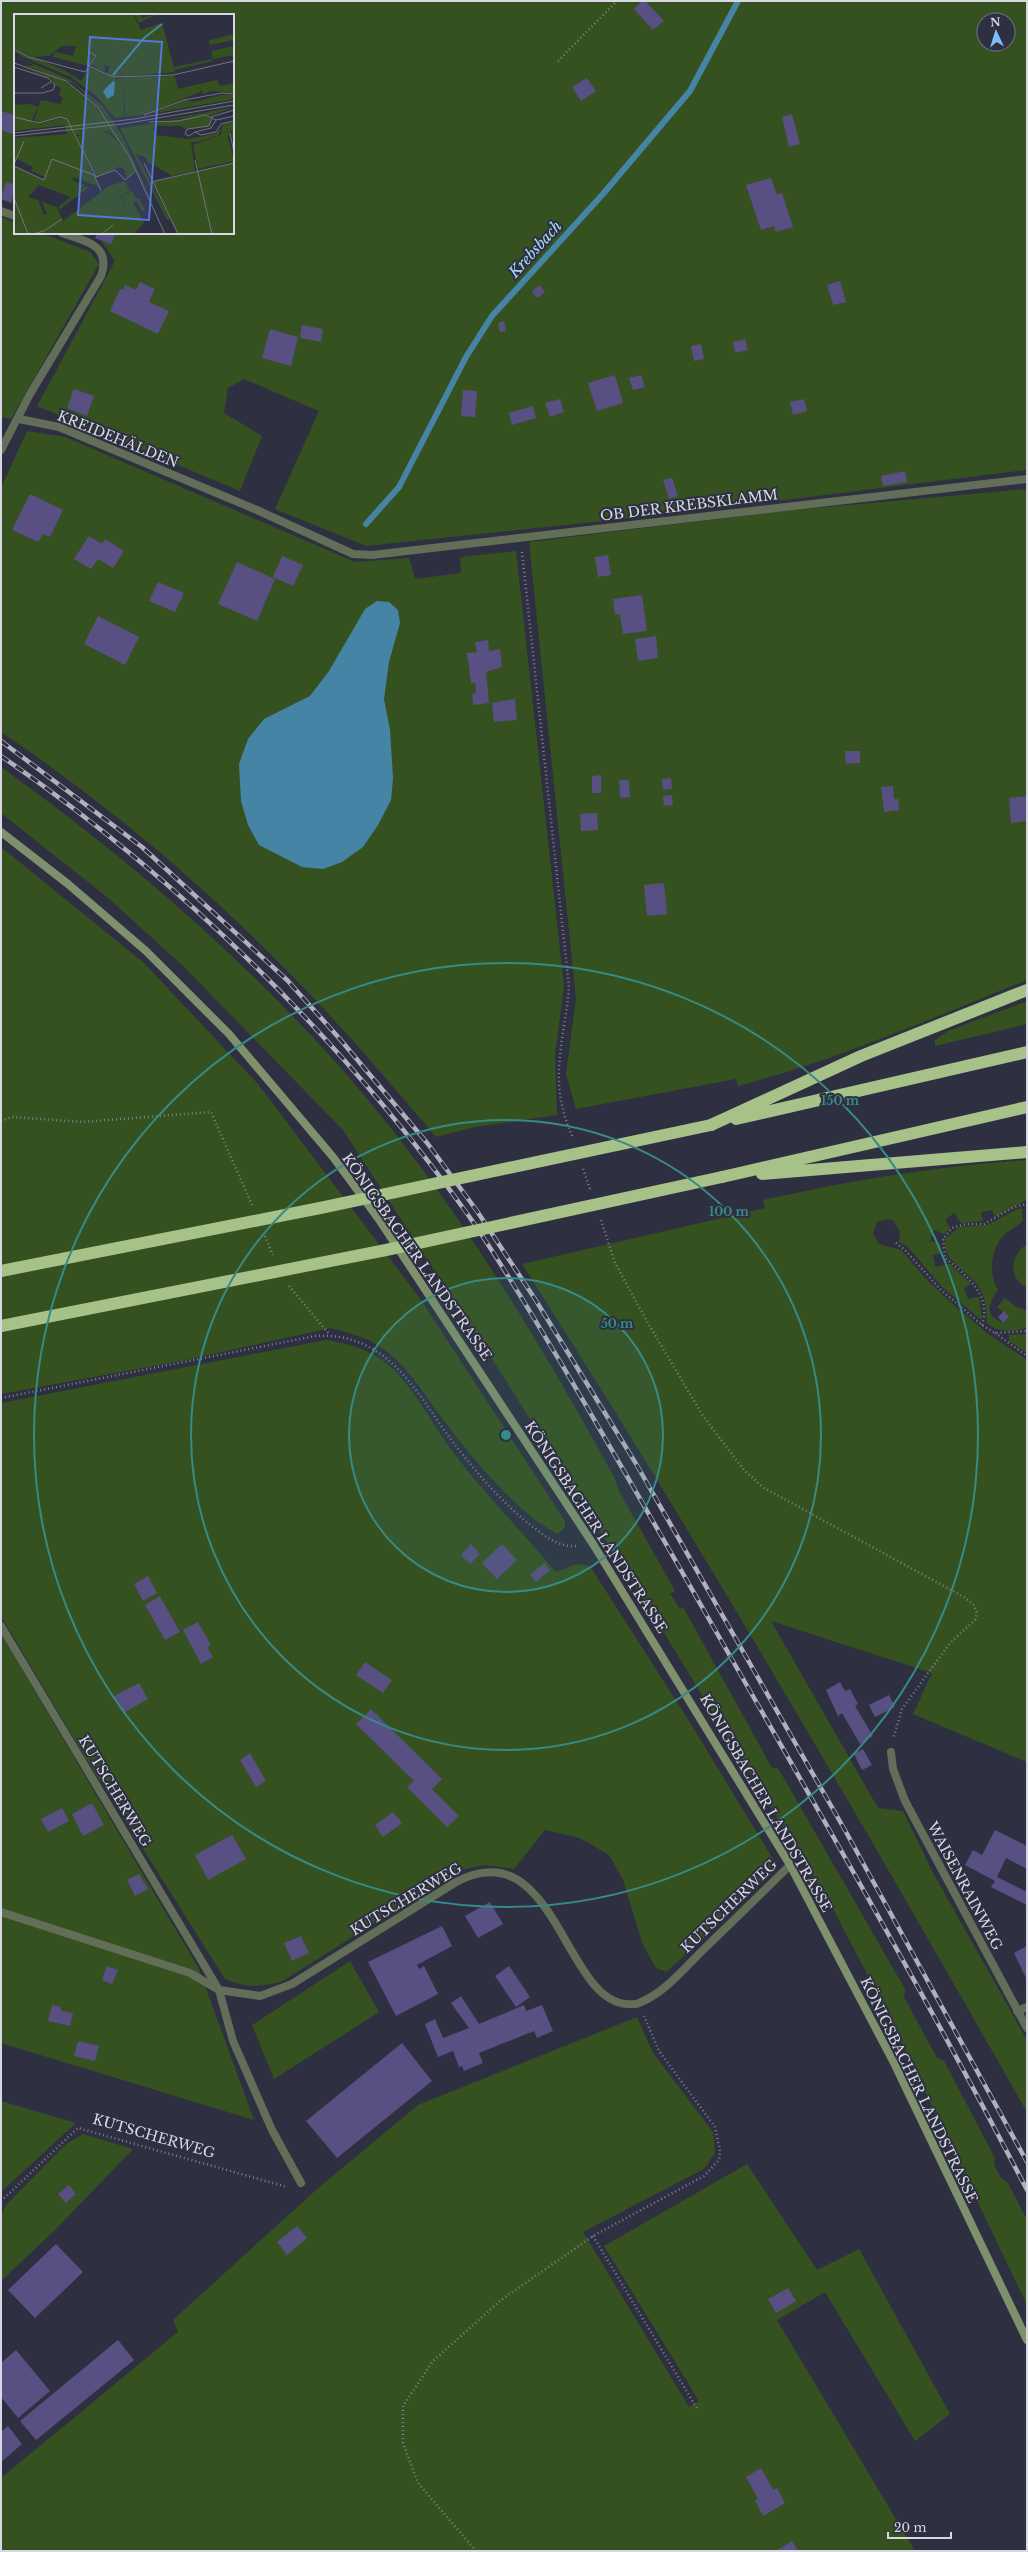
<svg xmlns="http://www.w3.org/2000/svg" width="1028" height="2552" font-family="'Libre Baskerville',serif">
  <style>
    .green { fill: #365120; fill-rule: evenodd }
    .water { fill: #4584a5 }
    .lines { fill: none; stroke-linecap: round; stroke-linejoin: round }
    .stream { stroke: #4584a5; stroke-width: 6 }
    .building { fill: #584f82 }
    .path { stroke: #7e808e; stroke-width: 2.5; stroke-dasharray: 1 3; stroke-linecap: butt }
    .lane { stroke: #636e58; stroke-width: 8 }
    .street { stroke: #636e58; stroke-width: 8 }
    .secondary { stroke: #7e906c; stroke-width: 8 }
    .highway { stroke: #a6c289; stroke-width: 12 }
    .rail-casing { stroke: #b0b1be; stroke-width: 4.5 }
    .rail { stroke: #2e3041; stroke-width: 3; stroke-dasharray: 9; stroke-linecap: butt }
    .highway-bridge { stroke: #a6c289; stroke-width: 12 }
    .ring { fill: none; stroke: #378a85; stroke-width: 2 }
    .labels { text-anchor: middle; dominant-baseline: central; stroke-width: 4; stroke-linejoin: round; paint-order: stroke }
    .street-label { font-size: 14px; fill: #d7d8e3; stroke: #2e3041 }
    .water-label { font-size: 15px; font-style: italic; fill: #a6daf7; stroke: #2e3041 }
    .inset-river { fill: none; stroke: #4584a5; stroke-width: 2 }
    .inset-road { fill: none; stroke: #727382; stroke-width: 1 }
    .view { fill: #5577db; fill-opacity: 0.15; stroke: #5577db; stroke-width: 2 }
    .inset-edge { fill: none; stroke: #d7d8e3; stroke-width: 2 }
    .centre { fill: #378a85; stroke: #2e3041; stroke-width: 2 }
    .ring-label { font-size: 12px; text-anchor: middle; font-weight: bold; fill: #378a85; stroke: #2e3041; stroke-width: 4; stroke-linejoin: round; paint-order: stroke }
  </style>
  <rect width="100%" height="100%" fill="#2e3041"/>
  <path class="green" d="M 1,1 L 1027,1 L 1027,470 L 688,512 L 366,546 L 275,509 L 319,411 L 244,379 L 228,388 L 224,413 L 262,436 L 240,491 L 37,406 L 115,261 L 96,233 L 233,233 L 233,15 L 15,15 L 15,202 L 1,198 ZM 984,20 L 1008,20 L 1008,44 L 984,44 Z
    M 1,217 L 15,223 L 15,233 L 41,233 L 90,252 L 99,264 L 11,419 L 1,417 Z
    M 27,431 L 65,437 L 355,562 L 409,558 L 415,579 L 461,573 L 460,557 L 516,551 L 564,986 L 555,1055 L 557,1115 L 475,1127 L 436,1137 C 406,1102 376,1066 345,1032 C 243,919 127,817 1,732 L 1,488 Z
    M 1027,489 L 1027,980 C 932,1018 837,1060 738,1086 L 736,1079 L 576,1109 L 566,1074 L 576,999 L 529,542 L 794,510 Z
    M 1,767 C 124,855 238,953 339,1066 C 448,1189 535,1333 614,1477 L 619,1491 L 675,1591 L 670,1594 L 680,1609 L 683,1607 L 772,1768 L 778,1768 L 905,1989 L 904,1997 L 937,2058 L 944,2061 L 995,2158 L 994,2164 L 1001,2178 L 1008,2183 L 1027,2220 L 1027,2305 L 888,2014 L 833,1909 L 661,1628 L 503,1376 L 343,1130 L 182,965 L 107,897 L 1,813 Z
    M 1,847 L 144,963 L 258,1084 L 421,1300 L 565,1521 L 565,1527 L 558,1534 C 518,1515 468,1453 441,1417 C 421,1390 404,1360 374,1343 C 361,1336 346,1332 331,1328 L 186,1360 L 1,1394 Z
    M 1027,1001 L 1027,1024 L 935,1046 L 935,1040 L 948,1031 Z
    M 1027,1160 L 1027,1200 L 995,1217 L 992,1210 L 981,1212 L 983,1221 L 961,1223 L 954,1213 L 945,1220 L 950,1228 L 944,1234 L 934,1230 L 930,1241 L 940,1243 L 941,1253 L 933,1255 L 935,1267 L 950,1264 L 971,1284 L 964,1288 L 968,1299 L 979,1297 L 982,1319 L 980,1319 L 943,1288 L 907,1246 L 899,1242 L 900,1232 L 894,1221 L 889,1219 L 877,1222 L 873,1234 L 879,1244 L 901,1250 L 927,1280 L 948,1300 L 987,1333 L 1027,1360 L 1027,1762 L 913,1714 L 932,1673 L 771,1621 L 878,1808 L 903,1811 L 932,1871 L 1027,2040 L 1027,2112 C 864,1826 700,1542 522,1264 L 765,1208 L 763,1200 C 851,1180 937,1166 1027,1160 Z
    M 1018,1209 L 1022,1209 L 1023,1220 C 1018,1227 1011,1229 1004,1235 C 991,1247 988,1275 998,1290 C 989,1303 983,1316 1003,1323 L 1009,1317 L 997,1307 L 1005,1298 L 1016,1307 L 1027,1310 L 1027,1327 C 1016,1333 995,1332 987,1323 C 986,1311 986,1299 980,1289 C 969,1270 942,1263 945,1239 L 959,1227 L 987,1225 Z
    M 1027,1244 L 1027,1288 C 1007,1278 1011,1254 1027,1244 Z
    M 1027,1334 L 1027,1353 L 1009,1341 L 1009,1335 Z
    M 326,1340 C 351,1344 375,1351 394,1370 C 418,1394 433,1425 453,1452 C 483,1492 523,1533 556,1572 L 577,1564 L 590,1566 L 689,1721 L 773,1859 L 773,1867 L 770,1873 L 703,1939 L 666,1972 L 656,1968 L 643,1945 L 623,1880 L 609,1855 L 580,1838 L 545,1830 L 514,1869 L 484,1865 L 459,1870 L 281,1982 C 258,1987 247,1988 225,1979 L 85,1757 L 1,1616 L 1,1403 Z
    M 1,1634 L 199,1969 L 254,2120 L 1,2043 Z
    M 350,1961 L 379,2012 L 274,2079 L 252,2025 Z
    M 637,2017 L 653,2053 L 713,2132 L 715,2153 L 704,2169 L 583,2232 L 689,2407 L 699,2401 L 604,2246 L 747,2164 L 817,2270 L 859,2249 L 950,2414 L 915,2441 L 825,2292 L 777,2320 L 915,2551 L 1,2551 L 1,2478 L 178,2332 L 173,2320 L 316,2190 L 418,2105 Z
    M 1,2101 L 76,2123 L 1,2192 Z
    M 83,2134 L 133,2149 L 56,2229 L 1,2281 L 1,2217 L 5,2206 L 65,2145 Z"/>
  <path class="water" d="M 377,601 L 389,602 L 398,610 L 400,623 L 389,662 L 384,699 L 390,730 L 393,778 L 391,800 L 378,825 L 363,847 L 342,862 L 323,869 L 302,867 L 259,845 L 248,825 L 241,801 L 239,764 L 248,739 L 264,719 L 310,696 L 329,671 L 365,609 Z"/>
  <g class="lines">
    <path class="stream" d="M 366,524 L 399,487 L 466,357 L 492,316 L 603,194 L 690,91 L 738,1"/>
  </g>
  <path class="building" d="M 642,1 L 645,1 L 664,21 L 653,30 L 634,9 Z
    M 587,78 L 596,91 L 581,101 L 572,87 Z
    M 1,111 L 15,115 L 13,134 L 1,130 Z
    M 792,114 L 800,144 L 789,147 L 782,117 Z
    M 771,178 L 777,195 L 782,193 L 793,227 L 776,232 L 774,226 L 761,230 L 746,185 Z
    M 6,182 L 15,185 L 11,203 L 1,199 Z
    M 97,233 L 116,233 L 111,244 L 95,238 Z
    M 840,281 L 846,302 L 833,305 L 827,285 Z
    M 140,282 L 155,289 L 149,302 L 169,311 L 158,334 L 110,311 L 120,289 L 123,290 L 125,285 L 136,290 Z
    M 540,285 L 545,292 L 537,298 L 532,291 Z
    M 504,321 L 506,331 L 500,332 L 498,323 Z
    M 302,325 L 323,329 L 321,342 L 300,338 Z
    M 270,329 L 298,337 L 291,366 L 262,358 Z
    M 745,339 L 748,350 L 735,353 L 733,342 Z
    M 701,344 L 704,359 L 694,361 L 691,346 Z
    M 615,375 L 623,403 L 597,411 L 588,383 Z
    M 641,375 L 645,387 L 633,390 L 629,378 Z
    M 74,389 L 94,396 L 87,416 L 67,408 Z
    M 463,390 L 477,391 L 475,417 L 461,416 Z
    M 560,399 L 564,412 L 550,417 L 545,403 Z
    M 804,399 L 807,411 L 793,415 L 790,402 Z
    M 533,406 L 536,418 L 512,425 L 509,413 Z
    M 905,471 L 907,482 L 883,486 L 881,476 Z
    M 672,478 L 678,496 L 669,499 L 663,480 Z
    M 30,494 L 63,510 L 50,537 L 43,534 L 38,542 L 12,530 Z
    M 89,536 L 102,544 L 105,539 L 124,551 L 113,568 L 98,559 L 91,569 L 74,559 Z
    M 608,555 L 611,575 L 598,577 L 595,557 Z
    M 282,556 L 303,565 L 293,586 L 273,577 Z
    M 237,562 L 275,579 L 257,621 L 218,604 Z
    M 158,582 L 184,593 L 175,612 L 149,601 Z
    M 642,595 L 647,631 L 623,634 L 620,614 L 615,615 L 613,599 Z
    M 98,616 L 139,637 L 125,665 L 84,644 Z
    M 656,636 L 658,658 L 638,661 L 635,639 Z
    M 488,640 L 489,651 L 500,649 L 502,667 L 486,672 L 489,703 L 473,705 L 472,694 L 476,693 L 475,683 L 471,683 L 467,653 L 477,652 L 475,642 Z
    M 515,699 L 517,720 L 494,722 L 492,703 Z
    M 845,751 L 860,751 L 860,763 L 846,764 Z
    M 601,775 L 601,793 L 592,793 L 592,776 Z
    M 671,778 L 672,789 L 663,790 L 662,779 Z
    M 619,780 L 629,780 L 630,797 L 620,798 Z
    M 893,786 L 894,799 L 898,799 L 899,810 L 884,812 L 881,787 Z
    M 672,795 L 673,805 L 664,806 L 663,796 Z
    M 1027,796 L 1027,821 L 1011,823 L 1009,798 Z
    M 597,813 L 598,830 L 581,831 L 580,814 Z
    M 664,883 L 667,914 L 647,916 L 644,885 Z
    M 1004,1311 L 1009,1317 L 1003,1323 L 998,1317 Z
    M 471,1544 L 480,1554 L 470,1564 L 461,1555 Z
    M 502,1544 L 517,1560 L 497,1579 L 482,1563 Z
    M 544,1563 L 550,1570 L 536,1582 L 530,1575 Z
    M 148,1576 L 157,1593 L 143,1601 L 134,1584 Z
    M 160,1596 L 180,1632 L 165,1640 L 145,1605 Z
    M 198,1622 L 211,1645 L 207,1647 L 213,1657 L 201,1664 L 183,1630 Z
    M 365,1662 L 392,1680 L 383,1693 L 356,1675 Z
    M 840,1682 L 845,1691 L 850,1689 L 858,1704 L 855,1706 L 873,1736 L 860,1744 L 842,1713 L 838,1716 L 826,1690 Z
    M 139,1683 L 148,1699 L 123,1713 L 114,1696 Z
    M 889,1695 L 895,1707 L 875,1717 L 869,1705 Z
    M 371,1709 L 442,1779 L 432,1789 L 459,1816 L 447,1827 L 407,1787 L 414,1781 L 356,1724 Z
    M 863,1749 L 872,1765 L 862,1770 L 854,1754 Z
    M 250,1753 L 266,1781 L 256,1787 L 240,1760 Z
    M 92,1803 L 104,1825 L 83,1836 L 72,1814 Z
    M 62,1808 L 69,1821 L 48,1832 L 41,1819 Z
    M 393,1812 L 402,1823 L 383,1837 L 375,1825 Z
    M 995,1830 L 1027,1846 L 1027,1869 L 1006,1858 L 997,1877 L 1027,1892 L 1027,1905 L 991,1887 L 995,1881 L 965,1865 L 973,1850 L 982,1855 Z
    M 232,1835 L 246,1859 L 208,1880 L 195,1855 Z
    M 139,1874 L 148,1889 L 135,1896 L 127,1880 Z
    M 490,1902 L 503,1924 L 478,1938 L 465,1916 Z
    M 442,1926 L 452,1946 L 417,1965 L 419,1969 L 424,1966 L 438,1994 L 396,2016 L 368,1962 Z
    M 301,1936 L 309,1953 L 292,1961 L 284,1943 Z
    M 1027,1946 L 1027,1980 L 1014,1953 Z
    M 107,1966 L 118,1970 L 112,1984 L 102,1980 Z
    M 509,1966 L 530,1997 L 516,2007 L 495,1976 Z
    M 461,1996 L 479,2024 L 524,2005 L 526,2011 L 542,2005 L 553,2031 L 537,2038 L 534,2031 L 479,2053 L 483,2063 L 464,2071 L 462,2066 L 459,2067 L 453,2051 L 438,2057 L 425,2024 L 435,2019 L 443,2038 L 469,2028 L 451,2003 Z
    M 52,2005 L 61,2007 L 61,2011 L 73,2013 L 70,2026 L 48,2021 Z
    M 78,2041 L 99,2046 L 95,2061 L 74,2056 Z
    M 402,2043 L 432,2081 L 337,2158 L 306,2121 Z
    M 69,2185 L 76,2194 L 66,2203 L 58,2194 Z
    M 297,2226 L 307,2238 L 287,2255 L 277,2242 Z
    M 56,2244 L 83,2272 L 35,2318 L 8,2290 Z
    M 788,2288 L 796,2301 L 776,2313 L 768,2299 Z
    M 118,2340 L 134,2360 L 36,2440 L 20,2421 Z
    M 16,2350 L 50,2391 L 18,2418 L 1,2397 L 1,2363 Z
    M 8,2426 L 22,2444 L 1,2462 L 1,2432 Z
    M 761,2468 L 773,2490 L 777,2488 L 785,2503 L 763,2516 L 755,2500 L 758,2499 L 746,2477 Z
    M 792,2541 L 798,2551 L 776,2551 Z"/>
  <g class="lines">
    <path class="path" d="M 558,61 L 617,1
      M 522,552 L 569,987 C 566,1027 552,1070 563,1109 C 565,1119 569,1129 573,1138
      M 1,1121 L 12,1117 L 83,1122 L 211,1112 L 252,1205
      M 583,1169 L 590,1189
      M 601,1220 L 615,1263 L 649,1325 L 703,1416 L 744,1470 L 764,1488 L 964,1597 L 974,1605 L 977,1613 L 975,1620 L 950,1643 L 902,1709 L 893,1739
      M 265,1236 L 273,1255
      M 896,1243 L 905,1250 L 940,1289 L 982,1325 L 995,1333 L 1027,1331
      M 289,1286 L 330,1335
      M 982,1325 C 992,1295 966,1275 945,1258 L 943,1239 L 952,1228 L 966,1224 L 984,1224 L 1014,1207 L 1027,1204
      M 995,1333 L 1027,1356
      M 1,1398 L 315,1336 C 387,1331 416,1392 452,1441 C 475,1471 503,1504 533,1527 C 546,1537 559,1547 576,1546
      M 1,2201 L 78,2128 L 287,2187
      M 593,2236 L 698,2410
      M 476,2551 L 418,2483 L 403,2443 L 403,2406 L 433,2361 L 501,2300 L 593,2236 L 704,2176 L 719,2160 L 720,2151 L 715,2127 L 659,2051 L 644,2016"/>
    <path class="lane" d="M 1,211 L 15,216
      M 19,419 L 59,427 L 257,510 L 353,554 L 372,555 L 1027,479
      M 1,450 L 30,394 L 101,276 C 112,245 85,241 62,233
      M 1,1626 L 219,1990 L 260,1996 L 292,1984 L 456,1882 C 555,1830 564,2001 627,2004 C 631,2004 636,2005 639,2003 C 664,1993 683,1970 702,1951 C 731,1923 761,1894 790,1865
      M 891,1752 L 893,1769 L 905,1801 L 1027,2028
      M 1,1912 L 190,1973 L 219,1990 L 233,2041 L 272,2130 L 301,2183"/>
    <path class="street" d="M 1017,2011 L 1027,2007"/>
    <path class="secondary" d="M 1,832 L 68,884 L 146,951 L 229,1034 L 333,1157 L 380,1221 L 593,1544 L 790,1865 L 894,2063 L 1027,2340"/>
    <path class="highway" d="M 736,1119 L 1027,1052
      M 711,1125 L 861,1056 L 1027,990
      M 762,1174 L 1027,1152
      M 722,1177 L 1027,1107"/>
    <g class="rail-casing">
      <path id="rail" d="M 1,741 L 142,847 L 287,980 L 339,1038 L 428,1144 L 477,1211 L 535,1299 L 635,1462 L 846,1832 L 1027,2162
        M 1,756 C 180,879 339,1036 466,1212 C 500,1260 530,1312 561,1363 C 616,1456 669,1549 722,1642 C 826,1824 931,2005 1027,2190"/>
    </g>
    <use href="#rail" class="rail"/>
    <path class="highway-bridge" d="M 1,1271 L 325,1207 L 711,1125
      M 1,1326 L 386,1250 L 722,1177"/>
  </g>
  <circle cx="506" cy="1435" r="157" fill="#378a85" fill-opacity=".12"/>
  <g class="ring">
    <circle cx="506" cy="1435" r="157"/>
    <circle cx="506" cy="1435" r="315"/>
    <circle cx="506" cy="1435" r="472"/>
  </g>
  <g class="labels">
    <g class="street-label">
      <text transform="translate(118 439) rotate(22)">KREIDEHÄLDEN</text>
      <text transform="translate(689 505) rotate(-7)">OB DER KREBSKLAMM</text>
      <text transform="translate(417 1257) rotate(55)">KÖNIGSBACHER LANDSTRASSE</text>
      <text transform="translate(596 1527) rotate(57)">KÖNIGSBACHER LANDSTRASSE</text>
      <text transform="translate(115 1791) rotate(59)">KUTSCHERWEG</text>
      <text transform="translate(766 1803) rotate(60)">KÖNIGSBACHER LANDSTRASSE</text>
      <text transform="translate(965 1886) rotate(62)">WAISENRAINWEG</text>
      <text transform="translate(406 1899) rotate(-31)">KUTSCHERWEG</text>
      <text transform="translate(729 1906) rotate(-44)">KUTSCHERWEG</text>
      <text transform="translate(919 2090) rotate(64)">KÖNIGSBACHER LANDSTRASSE</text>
      <text transform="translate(154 2136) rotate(16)">KUTSCHERWEG</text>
    </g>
    <g class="water-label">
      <text transform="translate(535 249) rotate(-48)">Krebsbach</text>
    </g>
  </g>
  <g transform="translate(14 14)">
    <rect width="220" height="220" fill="#2e3041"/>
    <path d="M 0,0 L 119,0 L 127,16 L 148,9 L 161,58 L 99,63 L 93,60 L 96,53 L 90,51 L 91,58 L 77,51 L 83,42 L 75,36 L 81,41 L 75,52 L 39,43 L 41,38 L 59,42 L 62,32 L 48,32 L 35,42 L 18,43 L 0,34 ZM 120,0 L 126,0 L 128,4 L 143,0 L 125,9 ZM 220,20 L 220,26 L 196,31 L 195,26 ZM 220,32 L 220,41 L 199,45 L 197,37 ZM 0,36 L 50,56 L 67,67 L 76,53 L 102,65 L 110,64 L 110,103 L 101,104 L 81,81 L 57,63 L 7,42 ZM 0,42 L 55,65 L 88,91 L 108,121 L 143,199 L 114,140 L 87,95 L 60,70 L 10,51 L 21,52 ZM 198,45 L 198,47 L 161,56 L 160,53 ZM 5,52 L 48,66 L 72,82 L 89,100 L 108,132 L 96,118 L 93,117 L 89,118 L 95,119 L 110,135 L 121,156 L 113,164 L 110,155 L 105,153 L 83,163 L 67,134 L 84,172 L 59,163 L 58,166 L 71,171 L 57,183 L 25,171 L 14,183 L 24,186 L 30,201 L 33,200 L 28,188 L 43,193 L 49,207 L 95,172 L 111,167 L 116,177 L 106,182 L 113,194 L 107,182 L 118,177 L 122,185 L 125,184 L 131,196 L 128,198 L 123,187 L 119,188 L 130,209 L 119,220 L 0,220 L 0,151 L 28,165 L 31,163 L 17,157 L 19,153 L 3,145 L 0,151 L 0,124 L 53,120 L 51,111 L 0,117 L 0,91 L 16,90 L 24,93 L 17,108 L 25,110 L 49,104 L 54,107 L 67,134 L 63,122 L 74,120 L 62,121 L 55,108 L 49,103 L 27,109 L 20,107 L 27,86 L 46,90 L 49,84 L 45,81 L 47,74 L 41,71 L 38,65 ZM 161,62 L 164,75 L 203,66 L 206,72 L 220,69 L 220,79 L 198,77 L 189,80 L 186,75 L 186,78 L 129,101 L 111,103 L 110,63 ZM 208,81 L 220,81 L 220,85 L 136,100 L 172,86 L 180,88 ZM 220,93 L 198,101 L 141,107 L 178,101 ZM 192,102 L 197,104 L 195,112 L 176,114 L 172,111 L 175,113 L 171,115 L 168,112 L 142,112 L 139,115 L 142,121 L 175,125 L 201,120 L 207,115 L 205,121 L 184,128 L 177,128 L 181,157 L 158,162 L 132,147 L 133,144 L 122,140 L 156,205 L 153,206 L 106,114 ZM 220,108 L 220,134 L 217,116 L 214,123 L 220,147 L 184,155 L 179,131 L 207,121 L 208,111 ZM 220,149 L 220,220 L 164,220 L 138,168 ZM 70,173 L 75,173 L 45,196 L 45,192 Z" fill="#365120"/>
    <path d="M 99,67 L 101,68 L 100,81 L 93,85 L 89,77 Z" fill="#4584a5"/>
    <path class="inset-river" d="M 99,61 L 130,24 L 148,10"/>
    <path class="inset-road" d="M 0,35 L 15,43 L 71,58 L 82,42 L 74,37M 0,49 L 52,67 L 84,93 L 116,144 L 151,220M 75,52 L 99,63 L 159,61 L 220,47M 0,53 L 34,64 L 41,71 L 39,76 L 28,79 L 0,79M 27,74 L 38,67M 208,79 L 220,80M 170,86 L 208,79M 130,101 L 170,86M 0,103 L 25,109 L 46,103 L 53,105 L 82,163 L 101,156 L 111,166 L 122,157M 197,103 L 220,96M 198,104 L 195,112 L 173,115 L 171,120 L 175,122 L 181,118 L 197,114 L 202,106M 164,107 L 192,101 L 202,106 L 220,102M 135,108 L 164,107M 181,118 L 187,121 L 202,118 L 207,110 L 220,107M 0,119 L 120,105 L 220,87M 216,119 L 220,139M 0,122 L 109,110 L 220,91M 181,146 L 198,220M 130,149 L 164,220M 0,150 L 10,127M 0,152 L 30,166 L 38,145 L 80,161 L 87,177M 137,168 L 220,149M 0,184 L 14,220M 19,220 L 30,217 L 48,205M 88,220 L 99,211"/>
    <path class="view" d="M 76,23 L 148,28 L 135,206 L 64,201 Z"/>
    <rect width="220" height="220" class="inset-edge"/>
  </g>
  <circle cx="506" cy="1435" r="6" class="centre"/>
  <g class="ring-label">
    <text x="840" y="1105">150 m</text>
    <text x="729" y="1216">100 m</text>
    <text x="617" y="1328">50 m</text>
  </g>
  <rect width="1028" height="2552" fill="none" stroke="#d7d8e3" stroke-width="4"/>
  <g transform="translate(996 32) rotate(356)"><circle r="19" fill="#2e3041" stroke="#727382"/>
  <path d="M0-3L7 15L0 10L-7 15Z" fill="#7cbef9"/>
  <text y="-6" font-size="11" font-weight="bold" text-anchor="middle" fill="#d7d8e3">N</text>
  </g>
  <path d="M888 2532v6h63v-6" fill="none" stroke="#d7d8e3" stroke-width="2"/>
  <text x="894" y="2532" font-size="12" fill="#d7d8e3" stroke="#2e3041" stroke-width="3" paint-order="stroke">20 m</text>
</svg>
